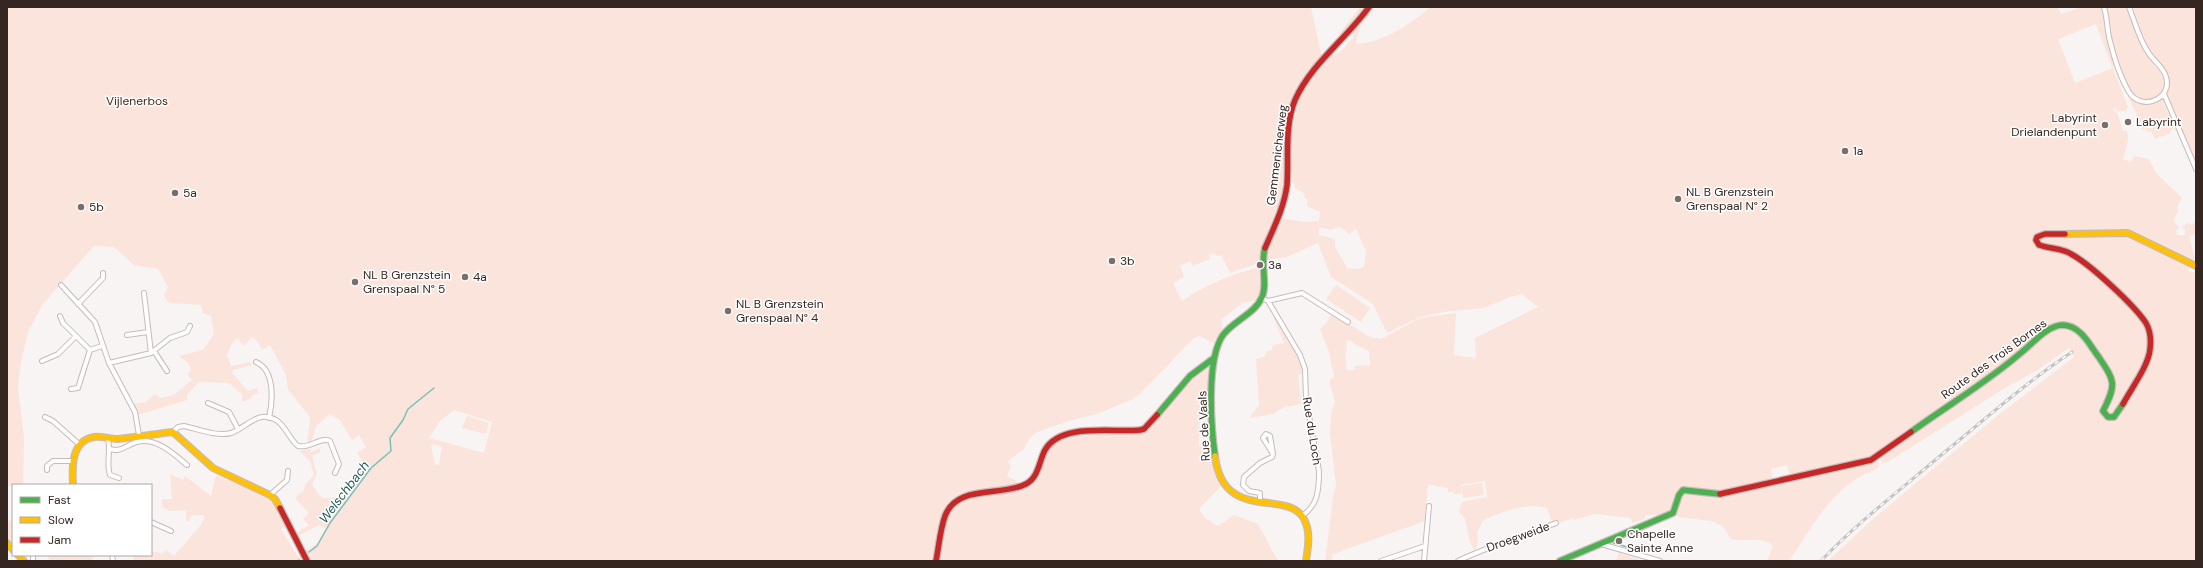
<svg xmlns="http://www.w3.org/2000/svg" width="2203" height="568" font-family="'DM Sans',sans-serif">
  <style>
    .green { fill: #fbe4db; fill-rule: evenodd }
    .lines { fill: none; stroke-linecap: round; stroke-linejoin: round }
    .stream { stroke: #76c1b8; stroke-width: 1.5 }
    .street-casing { stroke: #c5bcb9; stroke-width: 6 }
    .fast-casing { stroke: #c5bcb9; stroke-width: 8 }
    .slow-casing { stroke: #c5bcb9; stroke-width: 8 }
    .jam-casing { stroke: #c5bcb9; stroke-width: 8 }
    .street { stroke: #fefdfd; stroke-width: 4 }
    .fast { stroke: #4caf50; stroke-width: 5.5 }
    .slow { stroke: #ffc107; stroke-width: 5.5 }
    .jam { stroke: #c62828; stroke-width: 5.5 }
    .rail-casing { stroke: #c5c3c2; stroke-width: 3 }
    .rail { stroke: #fff; stroke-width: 1.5; stroke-dasharray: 4.5; stroke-linecap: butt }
    .poi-dot { fill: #796e6a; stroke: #fff; stroke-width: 1.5 }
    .labels { text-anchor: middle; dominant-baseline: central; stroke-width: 3; stroke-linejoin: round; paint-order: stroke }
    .park-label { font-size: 12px; fill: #421d0e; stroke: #fff }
    .poi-label { font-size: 12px; fill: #352621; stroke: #fff; text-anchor: start }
    .street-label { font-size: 12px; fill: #352621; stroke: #fff }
    .water-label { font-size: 13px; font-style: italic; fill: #1e5952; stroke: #fff }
  </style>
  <rect width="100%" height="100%" fill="#f8f4f3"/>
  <path class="green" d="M 7,7 L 1311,7 L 1322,58 L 1288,114 L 1281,202 L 1265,240 L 1259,263 L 1230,273 L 1221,255 L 1217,256 L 1215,253 L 1209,255 L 1210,259 L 1193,266 L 1190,261 L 1180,266 L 1184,277 L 1173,283 L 1182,301 C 1206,284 1231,275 1259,267 L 1261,289 L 1257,300 L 1242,303 L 1222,319 L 1222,330 L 1213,343 L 1199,336 L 1194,338 L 1141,393 L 1131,400 L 1097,414 L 1068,421 L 1037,432 L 1029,439 L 1024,449 L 1008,461 L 1011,466 L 1007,476 L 1017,481 L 1018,485 L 973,494 L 950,503 L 934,561 L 134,561 L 133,555 L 151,555 L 151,550 L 154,552 L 164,553 L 166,550 L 174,556 L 202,524 L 205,515 L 192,515 L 189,521 L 186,521 L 186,510 L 170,511 L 162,507 L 162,499 L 172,499 L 170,474 L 183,480 L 185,476 L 211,496 L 216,475 L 267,496 L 275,505 L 286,527 L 281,529 L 298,557 L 316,544 L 326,528 L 319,525 L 300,535 L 298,541 L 295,534 L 309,525 L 303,519 L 309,513 L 295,498 L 304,490 L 305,485 L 314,475 L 310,461 L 300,451 L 310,449 L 311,452 L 320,448 L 320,452 L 312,456 L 317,474 L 312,485 L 322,498 L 335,498 L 358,478 L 355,475 L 366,467 L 357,453 L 366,447 L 359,435 L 352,440 L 340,420 L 330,414 L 316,426 L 311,444 L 307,445 L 310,417 L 288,390 L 286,375 L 270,345 L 262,350 L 257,341 L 252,337 L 244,346 L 237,338 L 231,345 L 227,355 L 231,366 L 250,362 L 252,365 L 233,370 L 232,373 L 248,391 L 257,388 L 258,393 L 251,396 L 252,398 L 242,402 L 242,394 L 229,383 L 199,382 L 187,395 L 187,400 L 138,415 L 133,404 L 146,402 L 155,394 L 160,398 L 174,395 L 192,380 L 187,374 L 191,370 L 188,363 L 179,356 L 203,350 L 214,334 L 211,316 L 203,313 L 201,305 L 169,303 L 164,295 L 168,287 L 158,269 L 134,265 L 114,247 L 94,246 L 43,304 L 28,332 L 21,362 L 18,387 L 24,438 L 23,485 L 7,486 ZM 454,410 L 492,422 L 484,453 L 429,438 L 440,421 ZM 433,444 L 442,447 L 439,465 L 435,464 L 431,446 Z
    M 1360,7 L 1365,7 L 1339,39 L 1340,33 Z
    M 1373,7 L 1375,7 L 1362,23 L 1355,44 C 1384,43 1409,24 1431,7 L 2058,7 L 2061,14 L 2082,7 L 2196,7 L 2196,165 L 2167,97 L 2164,103 L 2174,129 L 2170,131 L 2171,133 L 2155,139 L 2151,131 L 2147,132 L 2145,128 L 2142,130 L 2136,115 L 2137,113 L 2134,110 L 2116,65 L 2112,67 L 2096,24 L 2058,39 L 2075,83 L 2113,68 L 2128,107 L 2126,111 L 2117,111 L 2115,107 L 2113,109 L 2118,115 L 2123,131 L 2127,131 C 2130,142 2125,150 2123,160 L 2132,161 L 2134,156 L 2149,159 L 2156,173 L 2182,198 L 2177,208 L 2178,213 L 2174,218 L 2175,223 L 2179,227 L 2176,231 L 2177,235 L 2185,235 L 2185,230 L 2182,227 L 2187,223 L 2192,225 L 2195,222 L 2196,234 L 2189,236 L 2196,263 L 2184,258 L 2189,264 L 2189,271 L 2196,273 L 2196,561 L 1828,561 L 1874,518 L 1996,417 L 2074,357 L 2069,348 L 2036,371 L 2005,388 L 1886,463 L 1881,461 L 1877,453 L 1860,462 L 1790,477 L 1787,465 L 1771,469 L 1773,481 C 1750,486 1727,493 1704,491 C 1696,490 1684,483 1677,491 L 1673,509 L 1660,515 L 1646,515 L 1644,519 L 1632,523 L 1631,518 L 1595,514 L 1574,520 L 1573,518 L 1553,525 L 1547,508 C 1528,502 1499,512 1483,521 L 1477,533 L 1478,543 L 1475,551 L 1470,542 L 1465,519 L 1459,512 L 1462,502 L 1487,497 L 1485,481 L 1461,485 L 1461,494 L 1454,494 L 1454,492 L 1448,492 L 1448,488 L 1428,484 L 1425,521 L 1344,550 L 1332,555 L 1333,561 L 1325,561 L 1333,497 L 1336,485 L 1330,433 L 1331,413 L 1335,402 L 1329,380 L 1334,377 L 1329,352 L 1320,329 L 1326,323 L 1332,314 L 1370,337 L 1381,339 L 1420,318 L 1456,313 L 1454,355 L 1476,358 L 1475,338 L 1538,307 L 1522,294 L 1510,297 L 1484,308 L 1442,312 L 1420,317 L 1387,333 L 1373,304 L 1331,277 L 1318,243 L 1287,257 L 1264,260 L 1272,236 L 1281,218 L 1304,222 L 1319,221 L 1320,212 L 1307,206 L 1308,200 L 1304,197 L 1305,194 L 1295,188 L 1295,184 L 1289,182 L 1291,134 L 1299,100 L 1308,84 L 1331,56 L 1340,52 L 1353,38 L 1354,30 ZM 1319,227 L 1331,230 L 1340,227 L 1349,234 L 1356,229 L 1366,251 L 1364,267 L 1356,269 L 1347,268 L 1335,247 L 1335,239 L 1319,235 ZM 1350,340 L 1354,344 L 1369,351 L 1370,365 L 1355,366 L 1355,370 L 1347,370 L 1345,352 L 1347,351 L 1346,341 Z
    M 1336,285 L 1370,308 L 1361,322 L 1326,299 Z
    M 1274,312 L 1299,358 L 1304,373 L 1298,375 L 1301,404 L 1284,407 L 1273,414 L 1249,418 L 1259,405 L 1256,359 L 1264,357 L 1267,351 L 1271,351 L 1273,345 L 1284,343 L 1274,319 Z
    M 1209,363 L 1208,410 L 1200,414 L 1199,446 L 1210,449 L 1214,473 L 1221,486 L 1199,509 L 1205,518 L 1218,526 L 1234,515 L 1258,524 L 1278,561 L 936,561 L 945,519 L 957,500 L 1031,482 C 1036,472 1040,456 1047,449 C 1067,428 1121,430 1149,427 L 1191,377 Z
    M 467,416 L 489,423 L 486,434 L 462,428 Z
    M 1874,460 L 1879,463 L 1878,468 C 1871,472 1864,474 1858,478 C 1829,494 1807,535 1789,561 L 1767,561 L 1773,546 C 1761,535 1746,543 1731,539 L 1723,526 L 1711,521 L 1678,517 L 1676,514 L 1682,493 C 1726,496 1770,485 1812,477 C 1833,473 1856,470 1874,460 Z
    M 1482,483 L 1484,495 L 1463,498 L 1461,486 Z
    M 13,520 L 13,546 L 7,540 L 7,521 Z
    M 1619,553 L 1638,559 L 1638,561 L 1616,561 Z
    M 51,555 L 93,555 L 92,561 L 51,561 L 47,557 Z"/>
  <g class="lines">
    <path class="stream" d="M 1611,542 L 1627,547
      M 309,552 L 317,546 L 330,523 L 371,468 L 391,451 L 390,438 L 403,420 L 408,409 L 434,388
      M 298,561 L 299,560"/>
    <g class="street-casing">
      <path id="street" d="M 2104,7 C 2107,17 2107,27 2109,37 C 2113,54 2120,77 2129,92 C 2141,112 2173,99 2166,77 C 2164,67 2153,61 2148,52 C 2139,39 2135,22 2129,7
        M 2164,94 L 2196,169
        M 61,285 L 95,322 L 109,363 L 135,412 L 139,435
        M 144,293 L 151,353
        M 1262,298 L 1268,301 L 1302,293 L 1348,322
        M 1268,301 L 1300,355 L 1305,369 L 1306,399 L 1319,471 C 1319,490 1318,505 1302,516
        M 78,304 L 103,278 L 103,273
        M 60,316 L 63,323 L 90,350 L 102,346
        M 127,335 L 148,332
        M 154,351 L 167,371
        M 42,361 L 58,354 L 76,336
        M 256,362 C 275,370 273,401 269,418
        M 109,363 L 151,353 L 170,338 L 187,332 L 190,326
        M 71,389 L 78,388 L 90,350
        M 208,403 L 229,412 L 238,429
        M 45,417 L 53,421 L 80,445
        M 173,432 L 178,427 L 184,426 C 198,429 217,437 231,433 C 245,429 258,409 276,420 C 286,426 289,439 298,446 C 310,449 321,436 330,441 L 339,464 L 335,473
        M 108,439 C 111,451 106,464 110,475 L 119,478
        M 111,449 C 120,453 128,444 137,442 C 156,437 174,454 187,465
        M 47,470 L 47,466 L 53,461 L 71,461
        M 270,495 L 287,480 L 288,471
        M 1260,502 L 1260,493 L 1249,491 L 1243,485 L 1244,477 L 1260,463 L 1272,457 L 1273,454 L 1270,436 L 1266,434 L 1263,438 L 1273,454
        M 151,522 L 171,531
        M 1601,544 L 1660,561
        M 112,555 L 113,561
        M 33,561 L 33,555
        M 1381,561 L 1425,546
        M 1424,561 L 1429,506
        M 1458,561 C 1489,546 1523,536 1556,523"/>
    </g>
    <g class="fast-casing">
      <path id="fast" d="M 1157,415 L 1190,376 L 1214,358
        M 1911,432 C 1948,405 1989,381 2023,351 C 2034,342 2048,325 2063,325 C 2081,326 2089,344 2098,356 C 2115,381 2117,384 2103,411 L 2108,417 L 2114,417 L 2123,404
        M 1215,456 C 1211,427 1206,359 1223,335 C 1234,320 1255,314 1262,297 C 1268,284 1260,265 1265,248
        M 1560,561 L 1673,513 L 1679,495 L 1683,490 L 1720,494"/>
    </g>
    <g class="slow-casing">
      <path id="slow" d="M 2065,234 L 2128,233 L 2196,266
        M 1215,456 C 1223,524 1288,488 1304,519 C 1311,532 1308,547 1306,561
        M 73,485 C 72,467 71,441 94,437 C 102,436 110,439 118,439 C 137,437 155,434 173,432 L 213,468 L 270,495 L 275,499 L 280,508
        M 7,543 L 13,550
        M 18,555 L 24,561"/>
    </g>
    <g class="jam-casing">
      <path id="jam" d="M 2065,234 L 2045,234 L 2037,237 L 2036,240 L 2039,245 C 2050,249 2062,248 2071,254 C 2090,264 2134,305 2146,323 C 2150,330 2151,341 2150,349 C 2149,365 2131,389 2123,404
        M 1265,248 C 1274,227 1284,208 1287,185 C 1289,157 1284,127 1295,100 C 1311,64 1346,39 1369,7
        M 1720,494 L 1871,460 L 1911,432
        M 280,508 L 307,561
        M 936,561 C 939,546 940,530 945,516 C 957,484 1001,497 1026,484 C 1039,477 1039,461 1045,450 C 1061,422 1114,433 1140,430 L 1144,429 L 1157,415"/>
    </g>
    <use href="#street" class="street"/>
    <use href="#fast" class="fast"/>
    <use href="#slow" class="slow"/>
    <use href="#jam" class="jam"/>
    <g class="rail-casing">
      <path id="rail" d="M 1821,561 C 1857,523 1900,490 1940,456 C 1983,421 2025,383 2072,352"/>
    </g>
    <use href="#rail" class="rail"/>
  </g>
  <g class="poi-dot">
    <circle cx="2128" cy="122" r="4"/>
    <circle cx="2105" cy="125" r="4"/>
    <circle cx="1845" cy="151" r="4"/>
    <circle cx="175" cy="193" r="4"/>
    <circle cx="1678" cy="199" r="4"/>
    <circle cx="81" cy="207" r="4"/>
    <circle cx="1112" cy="261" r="4"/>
    <circle cx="1260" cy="265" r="4"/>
    <circle cx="465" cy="277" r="4"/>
    <circle cx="355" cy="282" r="4"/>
    <circle cx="728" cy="311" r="4"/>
    <circle cx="1619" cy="541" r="4"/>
  </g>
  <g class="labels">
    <g class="park-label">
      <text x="137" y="101">Vijlenerbos</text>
    </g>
    <g class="poi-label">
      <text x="2097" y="118" text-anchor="end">Labyrint<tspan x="2097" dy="14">Drielandenpunt</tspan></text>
      <text x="2136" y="122">Labyrint</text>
      <text x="1853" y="151">1a</text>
      <text x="1686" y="192">NL B Grenzstein<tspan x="1686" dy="14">Grenspaal N° 2</tspan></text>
      <text x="183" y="193">5a</text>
      <text x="89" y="207">5b</text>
      <text x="1120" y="261">3b</text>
      <text x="1268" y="265">3a</text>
      <text x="363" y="275">NL B Grenzstein<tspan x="363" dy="14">Grenspaal N° 5</tspan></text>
      <text x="473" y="277">4a</text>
      <text x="736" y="304">NL B Grenzstein<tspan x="736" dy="14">Grenspaal N° 4</tspan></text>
      <text x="1627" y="534">Chapelle<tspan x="1627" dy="14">Sainte Anne</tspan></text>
    </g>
    <g class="street-label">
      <text transform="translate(1277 155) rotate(-83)">Gemmenicherweg</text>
      <text transform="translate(1994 359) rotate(-36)">Route des Trois Bornes</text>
      <text transform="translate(1204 426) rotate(-93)">Rue de Vaals</text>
      <text transform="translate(1312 431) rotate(81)">Rue du Loch</text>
      <text transform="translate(1518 537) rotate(-20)">Droegweide</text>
    </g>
    <g class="water-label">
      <text transform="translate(344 492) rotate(-53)">Welschbach</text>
    </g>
  </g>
  <rect width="2203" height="568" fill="none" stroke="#352621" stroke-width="16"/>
  <rect x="12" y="484" width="140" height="72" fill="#ffffff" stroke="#aea8a6"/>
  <rect x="20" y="497" width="20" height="6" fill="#4caf50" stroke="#aea8a6"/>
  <text x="48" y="504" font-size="12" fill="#352621">Fast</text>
  <rect x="20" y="517" width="20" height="6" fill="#ffc107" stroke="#aea8a6"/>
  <text x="48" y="524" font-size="12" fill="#352621">Slow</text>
  <rect x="20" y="537" width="20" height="6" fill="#c62828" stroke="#aea8a6"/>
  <text x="48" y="544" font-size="12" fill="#352621">Jam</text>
</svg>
